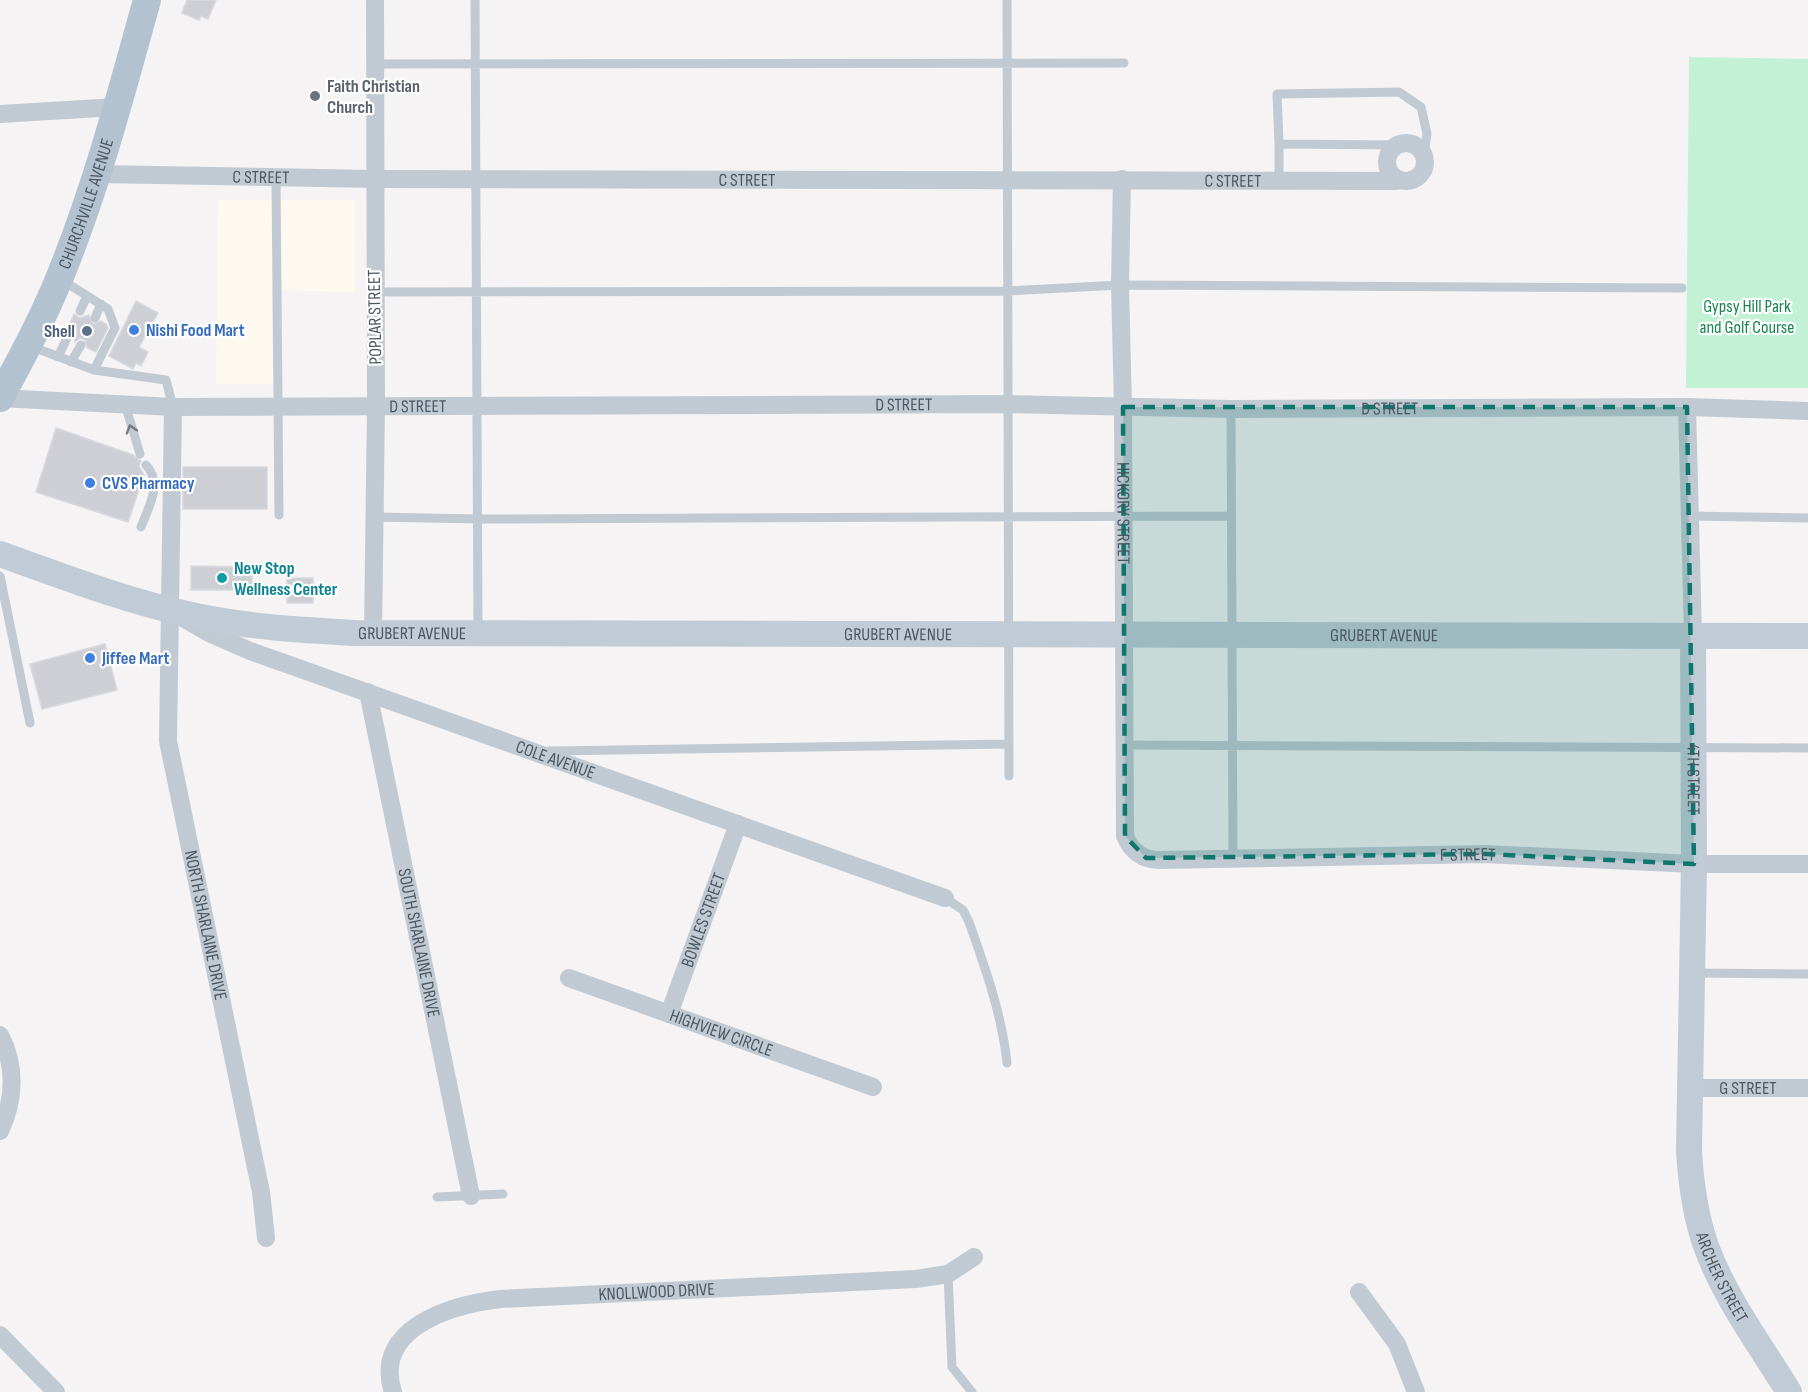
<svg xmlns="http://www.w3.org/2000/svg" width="1808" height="1392" font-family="'Sofia Sans Condensed',sans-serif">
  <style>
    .commercial { fill: #fdf9ef }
    .green { fill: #c3f1d5 }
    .building { fill: #cdcfd5; stroke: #d7d9de; stroke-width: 1.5 }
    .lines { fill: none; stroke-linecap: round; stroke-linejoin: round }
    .lane { stroke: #c1cad2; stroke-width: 9 }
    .street { stroke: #c1cad2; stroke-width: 18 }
    .secondary { stroke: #c1cbd6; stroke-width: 26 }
    .primary { stroke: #b3c2d1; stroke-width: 28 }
    .oneway { stroke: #6e7983 }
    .marked { fill: #0f766e; fill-opacity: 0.2; stroke: #0f766e; stroke-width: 4.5; stroke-dasharray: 12 8; stroke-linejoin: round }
    .worship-dot { fill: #6b7280; stroke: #fff; stroke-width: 2 }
    .shop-dot { fill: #3f7fe0; stroke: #fff; stroke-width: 2 }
    .service-dot { fill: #5c6f8a; stroke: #fff; stroke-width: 2 }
    .culture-dot { fill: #0f9aa8; stroke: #fff; stroke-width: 2 }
    .labels { text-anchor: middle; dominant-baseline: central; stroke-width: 4.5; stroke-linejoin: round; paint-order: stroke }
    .worship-label { font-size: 18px; font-weight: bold; fill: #5b616d; stroke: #fff; text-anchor: start }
    .street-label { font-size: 18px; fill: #4a5661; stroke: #fff }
    .park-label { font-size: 18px; fill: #17864f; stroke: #fff }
    .shop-label { font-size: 18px; font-weight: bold; fill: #366cbe; stroke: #fff; text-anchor: start }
    .service-label { font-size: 18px; font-weight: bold; fill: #4e5e75; stroke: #fff; text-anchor: end }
    .culture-label { font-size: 18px; font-weight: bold; fill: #0d838f; stroke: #fff; text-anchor: start }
  </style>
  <rect width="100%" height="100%" fill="#f5f3f3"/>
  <path class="commercial" d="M 218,200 L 355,200 L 355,292 L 272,290 L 273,384 L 216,384 Z"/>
  <path class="green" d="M 1689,57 L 1808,59 L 1808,388 L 1686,388 Z"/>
  <path class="building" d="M 187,0 L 216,0 L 208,19 L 201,16 L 199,20 L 182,13 Z
    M 136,301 L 158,313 L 139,347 L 148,352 L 141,366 L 136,363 L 133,369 L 109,356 Z
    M 74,314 L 80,318 L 89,315 L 93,324 L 101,321 L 106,324 L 108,328 L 96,352 L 87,348 L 85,340 L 80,338 L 75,342 L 72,334 L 66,332 Z
    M 56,428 L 133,455 L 141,461 L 139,466 L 144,475 L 128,522 L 36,492 Z
    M 183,467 L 267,467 L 267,509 L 183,509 Z
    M 191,566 L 252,567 L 252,590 L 191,590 Z
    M 287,578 L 313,578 L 313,603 L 287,603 Z
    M 105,644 L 117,690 L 42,709 L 30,664 Z"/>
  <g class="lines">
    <path class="lane" d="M 475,0 L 478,631
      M 1007,0 L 1009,776
      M 375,64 L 1124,63
      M 1279,144 L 1279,180
      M 1397,145 L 1279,144 L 1277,94 L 1399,92 L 1421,107 L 1427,134 L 1424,154
      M 276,178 L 279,515
      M 375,292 L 1007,291 L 1120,285 L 1682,288
      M 80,311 L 87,296
      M 95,318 L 101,304
      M 30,346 L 94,370 L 115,328 L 108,309 L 62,280
      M 58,357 L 67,338
      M 71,362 L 81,345
      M 94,370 L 166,380 L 173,407
      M 125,404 L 140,454
      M 1231,409 L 1233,861
      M 1690,516 L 1808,518
      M 375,517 L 480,519 L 1230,516
      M 141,527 C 149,506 163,483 146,465
      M 0,576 L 30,723
      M 1125,745 L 1808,748
      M 549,751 L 1009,744
      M 945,898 L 963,910 L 969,922 C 985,967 1002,1015 1007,1063
      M 1693,973 L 1808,974
      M 437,1197 L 503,1194
      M 948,1274 L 952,1367 L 972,1392"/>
    <g class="street">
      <path d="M 0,114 L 117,107"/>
      <circle cx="1406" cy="162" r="19"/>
      <path id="s1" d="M 97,174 L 374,179 L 1396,181"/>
      <path id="s2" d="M 1122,179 L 1120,285 L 1123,407 L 1125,836 C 1131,851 1143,860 1160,860 L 1485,854 L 1694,864 L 1808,864"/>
      <path id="s3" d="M 0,398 L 173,407 L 1008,404 L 1231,409 L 1687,407 L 1808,411"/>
      <path id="s4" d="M 173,407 L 168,741 L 261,1192 L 266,1238"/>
      <path d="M 1687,407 L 1693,635"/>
      <path id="s5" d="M 183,618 L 209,633 L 250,651 L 945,898"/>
      <path d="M 373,633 L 376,406 L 375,0"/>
      <path id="s6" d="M 368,692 L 471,1196"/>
      <path id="s7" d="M 569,978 L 873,1087"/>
      <path id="s8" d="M 669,1014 L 738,824"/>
      <path d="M 0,1035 C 16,1065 15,1100 0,1131"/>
      <path id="s9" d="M 1690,1088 L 1808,1088"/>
      <path d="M 1359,1292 L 1397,1344 L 1416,1392"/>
      <path d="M 0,1335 L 56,1392"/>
      <path id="s10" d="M 393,1392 C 372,1328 451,1305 500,1299 L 916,1279 L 948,1274 L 974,1257"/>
    </g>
    <g class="secondary">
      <path id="s11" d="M 0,554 C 64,577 129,602 196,616 C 248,627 302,630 355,633 L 1808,636"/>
      <path id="s12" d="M 1693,635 L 1694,864 L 1689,1151 C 1691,1184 1695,1215 1706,1246 C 1725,1298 1760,1345 1789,1392"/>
    </g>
    <path class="primary" id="s13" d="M 0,398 C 21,359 42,320 59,279 C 96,189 121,94 147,0"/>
  </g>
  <defs><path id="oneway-chevron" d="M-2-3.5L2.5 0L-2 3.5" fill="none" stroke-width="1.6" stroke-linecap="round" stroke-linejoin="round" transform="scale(1.5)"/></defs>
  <use class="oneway" href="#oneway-chevron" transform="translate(131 429) rotate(-107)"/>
  <path class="marked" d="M 1123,407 L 1687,407 L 1694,864 L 1485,854 L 1146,858 L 1125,836 Z"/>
  <circle class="worship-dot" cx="315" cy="96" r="6"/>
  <g class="shop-dot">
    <circle cx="134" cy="330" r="6"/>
    <circle cx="90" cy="483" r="6"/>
    <circle cx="90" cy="658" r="6"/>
  </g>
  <circle class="service-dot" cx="87" cy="331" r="6"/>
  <circle class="culture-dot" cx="222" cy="578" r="6"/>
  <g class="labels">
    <g class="worship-label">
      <text x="327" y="86">Faith Christian<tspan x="327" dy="21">Church</tspan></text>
    </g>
    <g class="street-label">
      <text stroke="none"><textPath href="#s1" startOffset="164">C STREET</textPath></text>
      <text stroke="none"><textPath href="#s1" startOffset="650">C STREET</textPath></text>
      <text stroke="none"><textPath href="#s1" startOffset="1136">C STREET</textPath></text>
      <text stroke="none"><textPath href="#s13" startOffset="213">CHURCHVILLE AVENUE</textPath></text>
      <text transform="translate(375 317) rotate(-91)">POPLAR STREET</text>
      <text stroke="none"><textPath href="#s3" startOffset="904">D STREET</textPath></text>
      <text stroke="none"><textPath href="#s3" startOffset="418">D STREET</textPath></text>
      <text stroke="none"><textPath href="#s3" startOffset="1390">D STREET</textPath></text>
      <text stroke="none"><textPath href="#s2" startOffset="334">HICKORY STREET</textPath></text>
      <text stroke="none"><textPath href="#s11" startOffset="423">GRUBERT AVENUE</textPath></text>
      <text stroke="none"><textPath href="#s11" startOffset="909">GRUBERT AVENUE</textPath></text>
      <text stroke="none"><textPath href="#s11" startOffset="1395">GRUBERT AVENUE</textPath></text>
      <text stroke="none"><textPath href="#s5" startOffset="399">COLE AVENUE</textPath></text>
      <text stroke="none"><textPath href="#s12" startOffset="144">4TH STREET</textPath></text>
      <text stroke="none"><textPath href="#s2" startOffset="1010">F STREET</textPath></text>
      <text stroke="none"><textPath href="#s8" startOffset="100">BOWLES STREET</textPath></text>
      <text stroke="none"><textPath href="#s4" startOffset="522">NORTH SHARLAINE DRIVE</textPath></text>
      <text stroke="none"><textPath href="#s6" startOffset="256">SOUTH SHARLAINE DRIVE</textPath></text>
      <text stroke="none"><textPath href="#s7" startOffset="162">HIGHVIEW CIRCLE</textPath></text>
      <text stroke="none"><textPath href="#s9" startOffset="58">G STREET</textPath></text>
      <text stroke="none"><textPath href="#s12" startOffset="648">ARCHER STREET</textPath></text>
      <text stroke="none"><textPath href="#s10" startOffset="321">KNOLLWOOD DRIVE</textPath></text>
    </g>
    <g class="park-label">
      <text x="1747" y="306">Gypsy Hill Park<tspan x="1747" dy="21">and Golf Course</tspan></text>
    </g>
    <g class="shop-label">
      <text x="146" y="330">Nishi Food Mart</text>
      <text x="102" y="483">CVS Pharmacy</text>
      <text x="102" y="658">Jiffee Mart</text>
    </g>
    <g class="service-label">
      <text x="75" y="331">Shell</text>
    </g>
    <g class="culture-label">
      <text x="234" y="568">New Stop<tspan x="234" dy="21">Wellness Center</tspan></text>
    </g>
  </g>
</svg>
